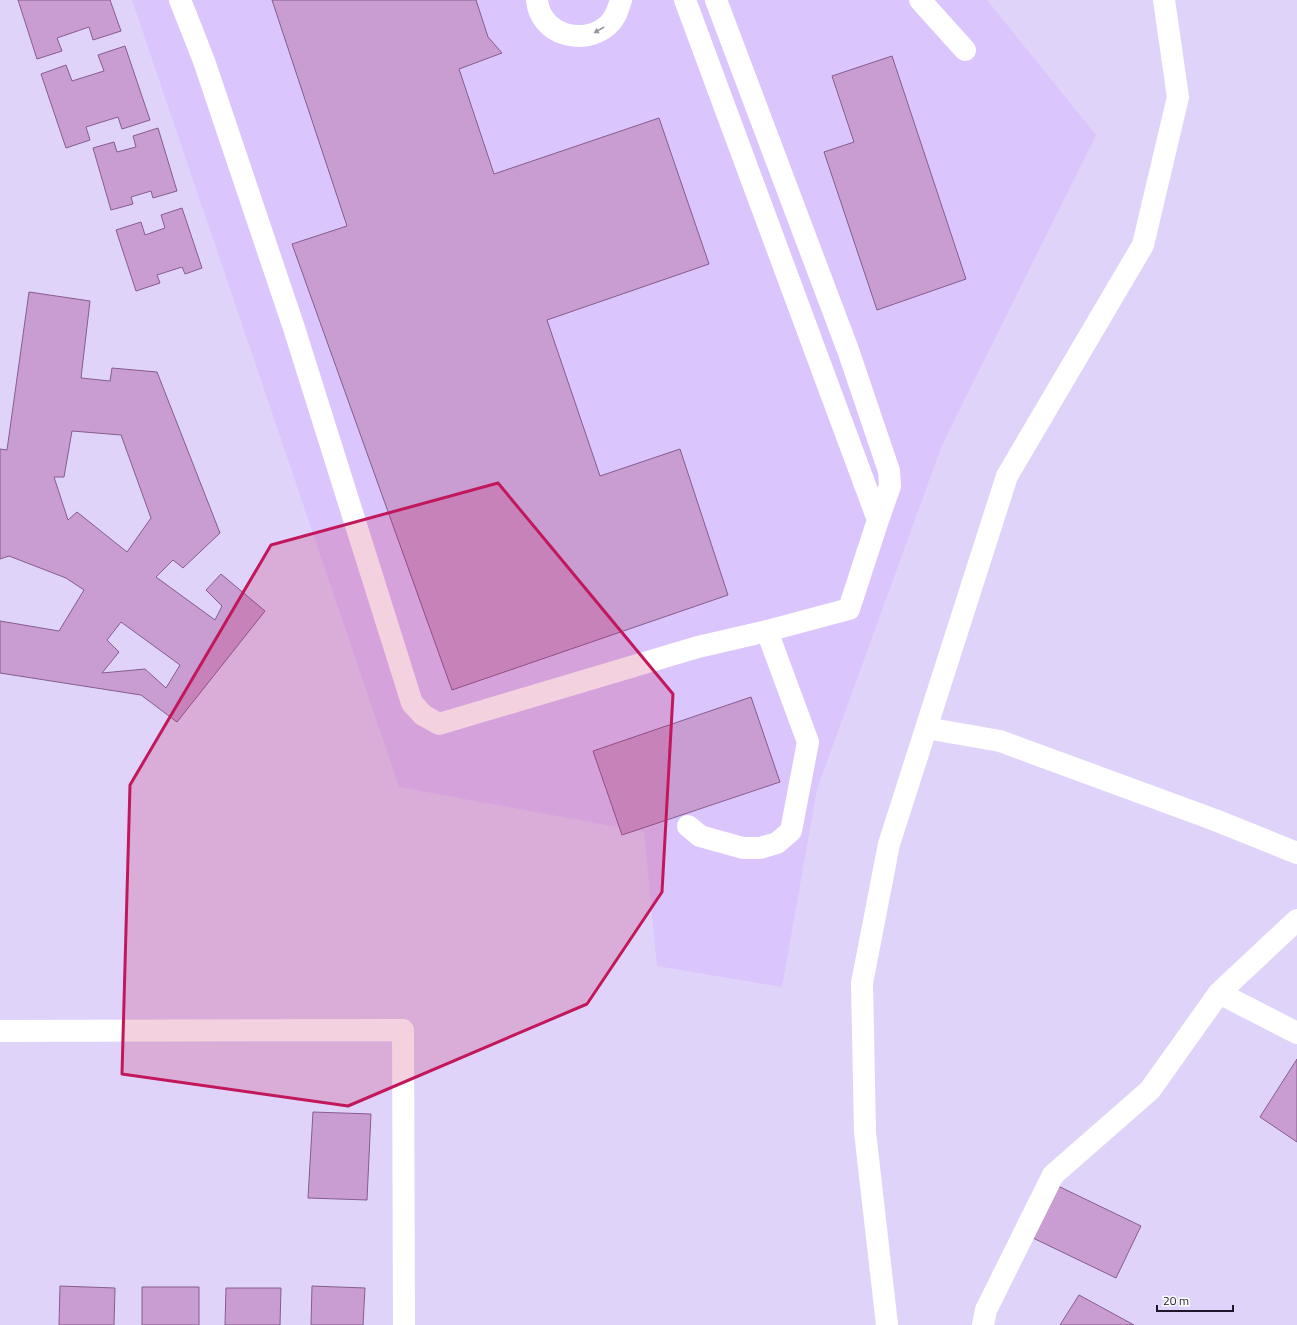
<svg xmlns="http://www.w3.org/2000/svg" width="1297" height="1325" font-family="'Titillium Web',sans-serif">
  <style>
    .built { fill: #dac5fd }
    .building { fill: #c99dd1; stroke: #855c8d; fill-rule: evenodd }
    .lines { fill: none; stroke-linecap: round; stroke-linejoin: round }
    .minor { stroke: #fff; stroke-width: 22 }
    .oneway { fill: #9a96a0 }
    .marked { fill: #c2185b; fill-opacity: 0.2; stroke: #c2185b; stroke-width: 3; stroke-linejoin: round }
  </style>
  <rect width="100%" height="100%" fill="#e0d3f9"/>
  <path class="built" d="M 132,0 L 987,0 L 1096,135 L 942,445 L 817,789 L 782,987 L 657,966 L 644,832 L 399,787 Z"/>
  <path class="building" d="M 18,0 L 110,0 L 121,31 L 93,40 L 89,27 L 57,38 L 62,51 L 37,59 Z
    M 272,0 L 476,0 L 488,37 L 502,53 L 459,69 L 494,174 L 659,118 L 709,264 L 547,320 L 600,476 L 680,449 L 728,595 L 452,690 L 292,244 L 347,226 Z
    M 125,46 L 150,120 L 122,129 L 118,117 L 86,127 L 90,140 L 66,148 L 41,74 L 66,65 L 72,81 L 104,71 L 98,55 Z
    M 892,56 L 966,279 L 877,310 L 824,152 L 854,142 L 832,76 Z
    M 158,128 L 177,191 L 153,198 L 151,191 L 131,197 L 133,204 L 111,210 L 93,148 L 114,142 L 117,152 L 136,147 L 133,136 Z
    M 182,208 L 202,268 L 185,274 L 182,267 L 157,275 L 160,283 L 136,291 L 116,230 L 141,222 L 145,235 L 165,228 L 161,215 Z
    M 29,292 L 90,301 L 81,378 L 110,381 L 112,368 L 157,372 L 220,533 L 183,568 L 173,560 L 156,577 L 215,620 L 222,606 L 206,590 L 221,574 L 265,611 L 177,722 L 141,695 L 0,673 L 0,621 L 59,631 L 84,590 L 66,578 L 9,556 L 0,559 L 0,449 L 7,450 ZM 72,431 L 121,435 L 151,518 L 127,552 L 77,512 L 68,520 L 54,477 L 64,477 ZM 121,622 L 180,665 L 166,688 L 145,669 L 102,673 L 119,652 L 107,640 Z
    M 751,697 L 780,782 L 622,835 L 593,751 Z
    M 1297,1059 L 1297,1142 L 1260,1117 Z
    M 313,1112 L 371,1114 L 367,1200 L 308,1198 Z
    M 1058,1186 L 1141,1226 L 1116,1278 L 1033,1238 Z
    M 60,1286 L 115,1288 L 114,1325 L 59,1325 Z
    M 312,1286 L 365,1288 L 363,1325 L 311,1325 Z
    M 142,1287 L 199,1287 L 199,1325 L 142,1325 Z
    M 226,1288 L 281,1288 L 280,1325 L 225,1325 Z
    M 1079,1295 L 1134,1325 L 1060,1325 Z"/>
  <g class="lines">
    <path class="minor" d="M 180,0 L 204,61 L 294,328 L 412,703 L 423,715 L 439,724 L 698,647 L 767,631 L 849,609 L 878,520 L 685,0
      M 537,0 C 540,35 584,47 608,25 C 616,18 618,9 621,0
      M 716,0 L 848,350 L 889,471 L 890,486 L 878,520
      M 920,0 L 965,50
      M 926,728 L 1000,741 L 1215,820 L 1297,853
      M 688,826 L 700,836 L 743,848 L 760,848 L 777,843 L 791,831 L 808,742 L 767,631
      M 1219,993 L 1297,1033
      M 0,1031 L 403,1030 L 404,1325
      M 887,1325 L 865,1132 L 862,983 L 889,844 L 1007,476 L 1143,245 L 1178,97 L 1164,0
      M 983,1325 L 986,1310 L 1053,1175 L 1150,1090 L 1219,993 L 1297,920"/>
  </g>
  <defs><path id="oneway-solid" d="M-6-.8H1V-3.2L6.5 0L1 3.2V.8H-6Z"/></defs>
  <use class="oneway" href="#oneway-solid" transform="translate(599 30) rotate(150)"/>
  <path class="marked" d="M 498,483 L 673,694 L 662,892 L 587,1004 L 348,1106 L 122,1074 L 130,785 L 271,545 Z"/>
  <path d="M1157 1305v6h76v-6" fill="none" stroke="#1f162d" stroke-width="2"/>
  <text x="1163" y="1305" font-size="12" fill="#1f162d" stroke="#fcfcfc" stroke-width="3" paint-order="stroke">20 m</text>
</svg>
